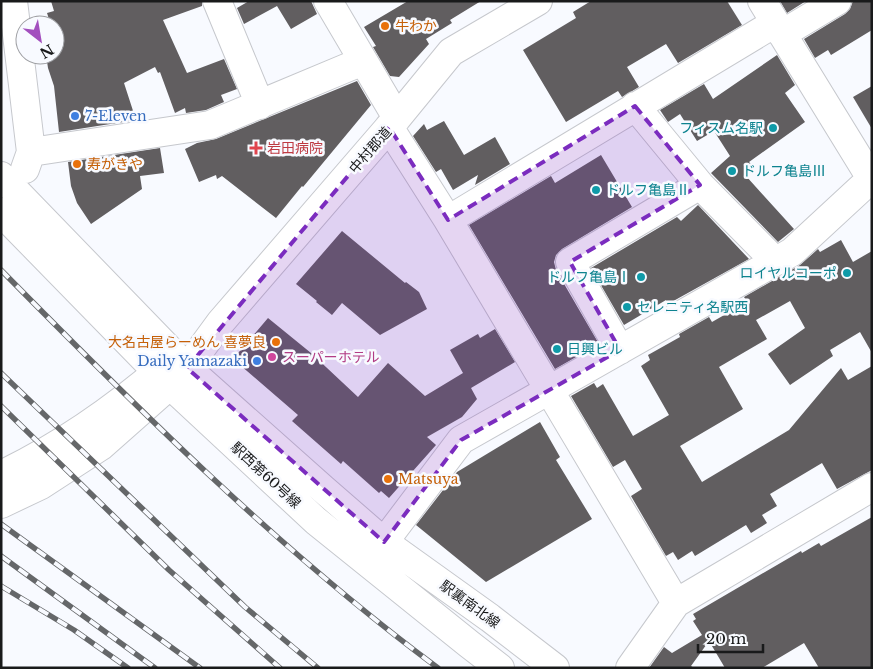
<svg xmlns="http://www.w3.org/2000/svg" width="873" height="669" font-family="'Libre Baskerville','Noto Sans JP',serif">
  <style>
    .building { fill: #615e60 }
    .lines { fill: none; stroke-linecap: round; stroke-linejoin: round }
    .minor-casing { stroke: #c6c8cd; stroke-width: 30 }
    .minor { stroke: #fff; stroke-width: 28 }
    .rail-casing { stroke: #656769; stroke-width: 5.5 }
    .rail { stroke: #f8faff; stroke-width: 4; stroke-dasharray: 11; stroke-linecap: butt }
    .marked { fill: #7b2cbf; fill-opacity: 0.2; stroke: #7b2cbf; stroke-width: 4; stroke-dasharray: 10 6; stroke-linejoin: round }
    .food-dot { fill: #e8710a; stroke: #f8faff; stroke-width: 2 }
    .shop-dot { fill: #3f7fe0; stroke: #f8faff; stroke-width: 2 }
    .culture-dot { fill: #0f9aa8; stroke: #f8faff; stroke-width: 2 }
    .health-dot { fill: #e0444e; stroke: #f8faff; stroke-width: 2 }
    .hotel-dot { fill: #d1479c; stroke: #f8faff; stroke-width: 2 }
    .labels { text-anchor: middle; dominant-baseline: central; stroke-width: 5; stroke-linejoin: round; paint-order: stroke }
    .food-label { font-size: 14px; fill: #c56008; stroke: #f8faff; text-anchor: start }
    .shop-label { font-size: 14px; fill: #366cbe; stroke: #f8faff; text-anchor: start }
    .culture-label { font-size: 14px; fill: #0d838f; stroke: #f8faff; text-anchor: start }
    .health-label { font-size: 14px; fill: #be3a42; stroke: #f8faff; text-anchor: start }
    .street-label { font-size: 14px; fill: #191a1b; stroke: #f8faff }
    .hotel-label { font-size: 14px; fill: #b23c85; stroke: #f8faff; text-anchor: start }
  </style>
  <rect width="100%" height="100%" fill="#f8faff"/>
  <path class="building" d="M 51,1 L 202,1 L 202,6 L 163,20 L 187,73 L 224,59 L 237,89 L 221,95 L 224,102 L 206,110 L 186,113 L 185,108 L 175,113 L 160,72 L 158,73 L 155,67 L 124,83 L 136,120 L 59,132 L 54,86 L 48,68 L 46,55 L 55,55 L 55,25 L 51,25 L 47,13 L 54,11 Z
    M 249,1 L 311,1 L 317,14 L 291,29 L 277,6 L 244,24 L 237,8 Z
    M 408,1 L 481,1 L 450,20 L 452,23 L 426,39 L 429,44 L 399,77 L 390,76 L 373,47 L 376,46 L 364,27 Z
    M 591,1 L 727,1 L 742,25 L 678,63 L 666,44 L 627,67 L 639,87 L 622,97 L 618,91 L 566,122 L 523,50 L 576,18 L 573,12 Z
    M 780,1 L 806,1 L 787,13 Z
    M 853,1 L 872,1 L 872,30 L 831,55 L 828,50 L 815,58 L 804,39 L 845,14 L 850,9 Z
    M 777,55 L 795,85 L 785,93 L 805,122 L 749,162 L 755,168 L 746,176 L 794,229 L 778,242 L 711,173 L 730,156 L 714,131 L 697,141 L 680,114 L 668,122 L 660,110 L 704,84 L 713,99 Z
    M 357,81 L 371,105 L 303,187 L 302,186 L 276,218 L 222,176 L 217,179 L 216,175 L 199,182 L 185,149 L 197,143 L 216,139 Z
    M 872,86 L 872,129 L 853,97 Z
    M 444,121 L 464,155 L 495,137 L 510,164 L 475,185 L 478,175 L 453,190 L 441,169 L 436,172 L 413,136 L 424,124 L 427,130 Z
    M 160,148 L 164,173 L 140,176 L 142,189 L 91,224 L 77,203 L 71,186 L 68,162 Z
    M 601,155 L 632,207 L 562,249 L 556,255 L 554,262 L 556,270 L 599,344 L 555,369 L 469,225 L 551,176 L 555,183 Z
    M 698,205 L 749,259 L 668,304 L 666,300 L 624,325 L 591,268 L 677,217 L 681,221 Z
    M 342,231 L 405,283 L 406,282 L 419,292 L 427,309 L 380,335 L 342,303 L 332,315 L 316,302 L 317,301 L 296,284 Z
    M 841,240 L 853,262 L 872,251 L 872,353 L 860,332 L 830,350 L 833,356 L 790,385 L 768,354 L 805,328 L 790,301 L 756,320 L 767,339 L 719,367 L 743,409 L 680,446 L 702,482 L 789,430 L 841,368 L 848,380 L 872,366 L 872,470 L 837,489 L 822,463 L 770,494 L 777,506 L 762,515 L 767,523 L 751,533 L 746,525 L 695,556 L 692,551 L 678,560 L 673,552 L 666,556 L 631,496 L 642,489 L 625,460 L 613,467 L 571,396 L 594,383 L 597,388 L 603,384 L 633,436 L 669,415 L 641,366 L 650,360 L 648,355 L 680,337 L 679,334 L 709,317 L 712,322 L 747,302 L 744,297 L 800,265 L 818,249 L 820,252 Z
    M 268,318 L 311,353 L 358,397 L 388,363 L 425,396 L 463,373 L 450,350 L 478,334 L 480,338 L 495,329 L 515,362 L 471,388 L 477,399 L 462,417 L 427,437 L 436,445 L 389,498 L 381,491 L 379,493 L 343,461 L 341,464 L 292,421 L 298,415 L 233,359 Z
    M 540,422 L 560,457 L 556,460 L 592,519 L 486,582 L 416,525 L 457,472 Z
    M 872,517 L 872,668 L 819,668 L 804,643 L 762,668 L 725,668 L 709,641 L 691,666 L 694,668 L 649,668 L 664,647 L 672,653 L 702,635 L 693,621 L 696,619 L 693,614 L 801,551 L 802,553 L 819,543 L 821,546 Z"/>
  <g class="lines">
    <g class="minor-casing">
      <path id="minor" d="M 13,1 L 31,152 L 25,169
        M 217,1 L 260,105
        M 328,1 L 397,118
        M 762,1 L 872,180
        M 782,34 L 837,1
        M 635,106 L 700,185 L 775,261
        M 389,127 L 448,220 L 676,603 L 630,668
        M 31,152 L 210,125 L 363,61
        M 1,176 L 187,368 L 323,489 L 384,542 L 490,618 L 555,668
        M 1,212 L 170,385 L 316,521 L 469,644 L 500,668
        M 448,220 L 775,23
        M 620,350 L 570,262 L 700,185
        M 1,475 C 60,447 113,410 162,368
        M 1,504 L 41,485 L 101,446 L 170,385 L 187,368 L 220,323 L 397,118 L 451,52 L 538,1
        M 384,542 L 461,440 L 792,252 L 872,178
        M 676,603 L 872,487"/>
    </g>
    <use href="#minor" class="minor"/>
    <g class="rail-casing">
      <path id="rail" d="M 1,270 C 139,410 279,550 438,668
        M 1,373 L 245,607 L 318,668
        M 1,406 L 169,570 L 280,668
        M 1,524 L 200,668
        M 1,556 L 155,668
        M 1,586 L 74,630 L 128,668"/>
    </g>
    <use href="#rail" class="rail"/>
  </g>
  <path class="marked" d="M 635,106 L 700,185 L 570,262 L 620,350 L 461,440 L 384,542 L 187,368 L 389,127 L 448,220 Z"/>
  <g class="food-dot">
    <circle cx="385" cy="26" r="5"/>
    <circle cx="77" cy="164" r="5"/>
    <circle cx="276" cy="342" r="5"/>
    <circle cx="388" cy="479" r="5"/>
  </g>
  <g class="shop-dot">
    <circle cx="75" cy="116" r="5"/>
    <circle cx="257" cy="361" r="5"/>
  </g>
  <g class="culture-dot">
    <circle cx="773" cy="128" r="5"/>
    <circle cx="732" cy="171" r="5"/>
    <circle cx="596" cy="190" r="5"/>
    <circle cx="847" cy="273" r="5"/>
    <circle cx="641" cy="277" r="5"/>
    <circle cx="627" cy="307" r="5"/>
    <circle cx="557" cy="349" r="5"/>
  </g>
  <path class="health-dot" d="M253.5 140.5h5v5h5v5h-5v5h-5v-5h-5v-5h5z"/>
  <circle class="hotel-dot" cx="272" cy="357" r="5"/>
  <g class="labels">
    <g class="food-label">
      <text x="395" y="26">牛わか</text>
      <text x="87" y="164">寿がきや</text>
      <text x="266" y="342" text-anchor="end">大名古屋らーめん 喜夢良</text>
      <text x="398" y="479">Matsuya</text>
    </g>
    <g class="shop-label">
      <text x="85" y="116">7-Eleven</text>
      <text x="247" y="361" text-anchor="end">Daily Yamazaki</text>
    </g>
    <g class="culture-label">
      <text x="763" y="128" text-anchor="end">フィスム名駅</text>
      <text x="742" y="171">ドルフ亀島Ⅲ</text>
      <text x="606" y="190">ドルフ亀島Ⅱ</text>
      <text x="837" y="273" text-anchor="end">ロイヤルコーポ</text>
      <text x="631" y="277" text-anchor="end">ドルフ亀島Ⅰ</text>
      <text x="637" y="307">セレニティ名駅西</text>
      <text x="567" y="349">日興ビル</text>
    </g>
    <g class="health-label">
      <text x="267" y="148">岩田病院</text>
    </g>
    <g class="street-label">
      <text transform="translate(370 150) rotate(-49)">中村郡道</text>
      <text transform="translate(266 475) rotate(43)">駅西第60号線</text>
      <text transform="translate(470 604) rotate(36)">駅裏南北線</text>
    </g>
    <g class="hotel-label">
      <text x="282" y="357">スーパーホテル</text>
    </g>
  </g>
  <rect width="873" height="669" fill="none" stroke="#191a1b" stroke-width="5"/>
  <g transform="translate(40 40) rotate(149)"><circle r="24" fill="#f8faff" stroke="#9fa0a4"/>
  <path d="M0-4L9 19L0 12L-9 19Z" fill="#a34fbe"/>
  <text y="-8" font-size="14" font-weight="bold" text-anchor="middle" fill="#191a1b">N</text>
  </g>
  <path d="M698 644v8h65v-8" fill="none" stroke="#191a1b" stroke-width="2.5"/>
  <text x="706" y="644" font-size="15" fill="#191a1b" stroke="#f8faff" stroke-width="4" paint-order="stroke">20 m</text>
</svg>
